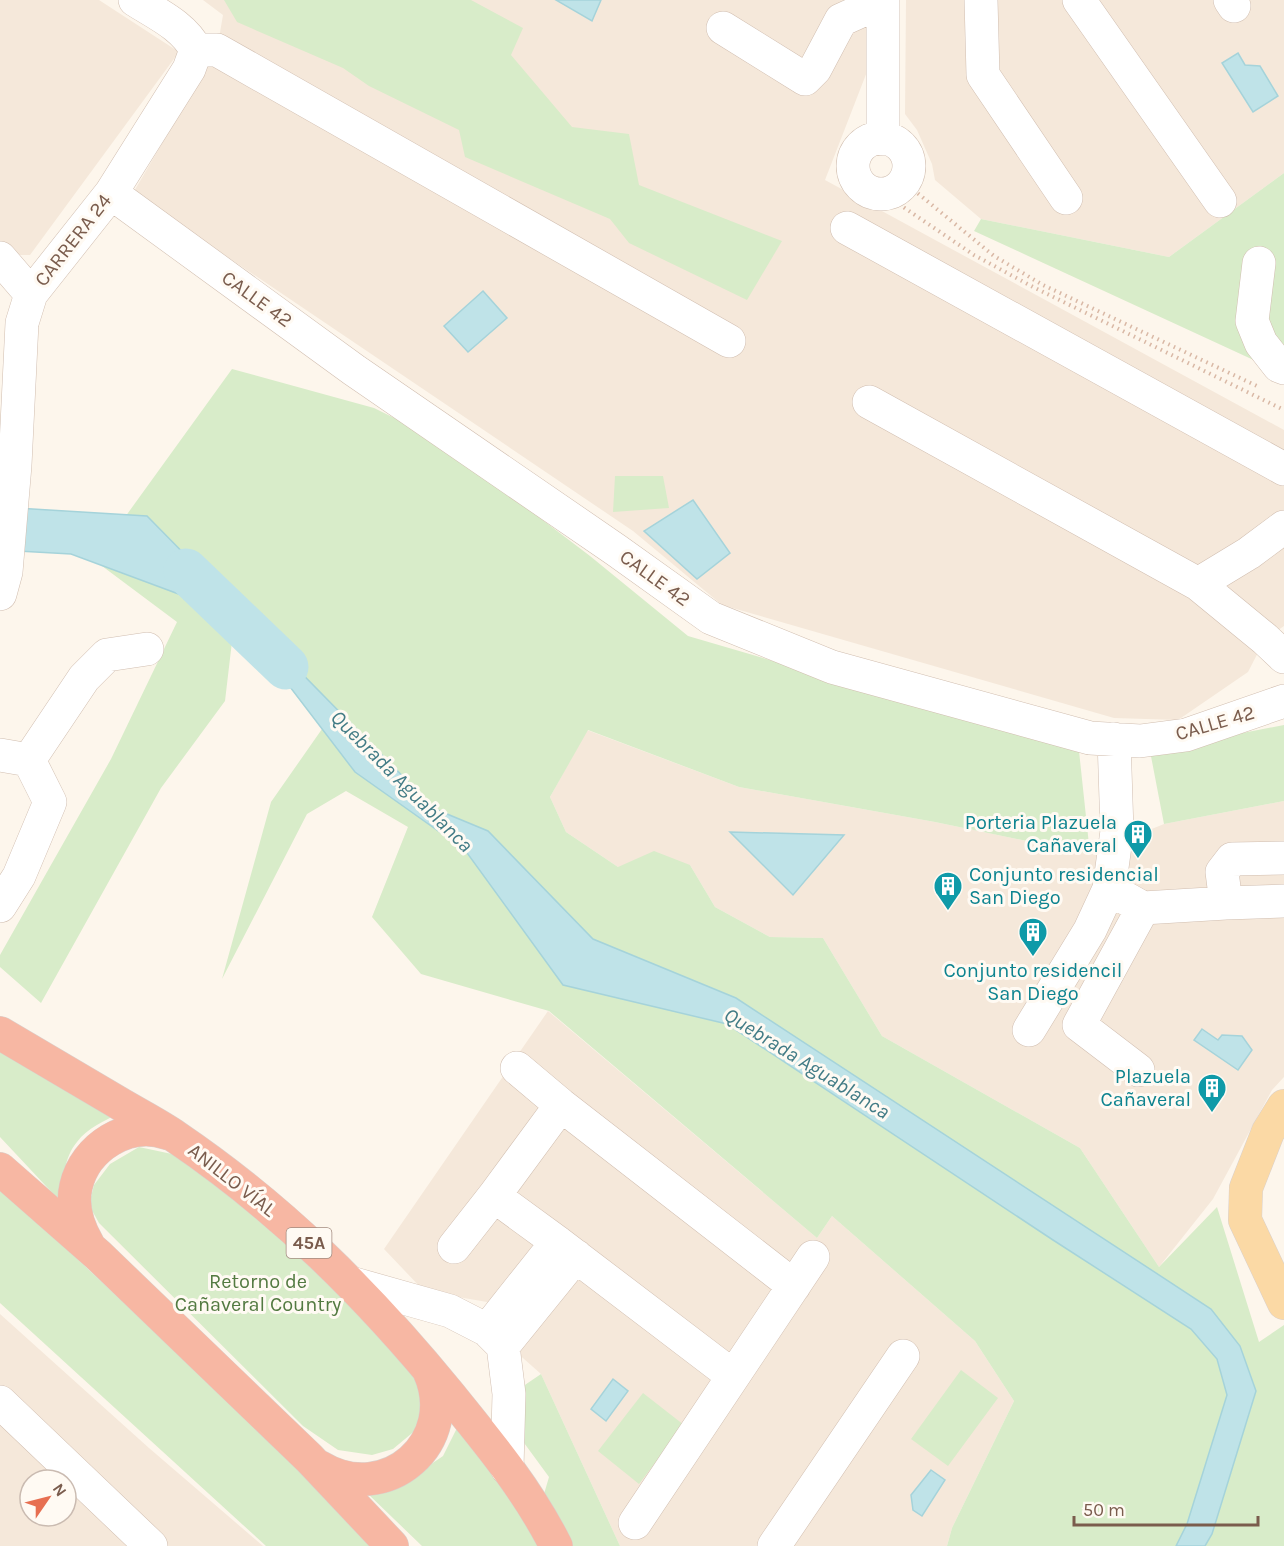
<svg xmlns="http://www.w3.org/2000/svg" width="1284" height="1546" font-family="Karla,sans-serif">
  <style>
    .residential { fill: #f5e8da; fill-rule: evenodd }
    .green { fill: #d8ecc9 }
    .water { fill: #bfe3e8; stroke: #a5d3da; stroke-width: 1.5 }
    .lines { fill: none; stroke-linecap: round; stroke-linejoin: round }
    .river { stroke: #bfe3e8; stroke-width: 45 }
    .minor-casing { stroke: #d1beb0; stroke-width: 34 }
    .major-casing { stroke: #dad1cd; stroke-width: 34 }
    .highway-casing { stroke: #dad1cd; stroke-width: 34 }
    .path { stroke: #d9b8a5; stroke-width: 4; stroke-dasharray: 1.5 4.5; stroke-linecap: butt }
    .minor { stroke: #fff; stroke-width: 33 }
    .major { stroke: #fbd9a5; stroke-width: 33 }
    .highway { stroke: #f7b7a3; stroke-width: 33 }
    .labels { text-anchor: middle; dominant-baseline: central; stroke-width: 6; stroke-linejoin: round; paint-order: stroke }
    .shield { fill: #fffaf3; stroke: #a28b7f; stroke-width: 1.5 }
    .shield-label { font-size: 18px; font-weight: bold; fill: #7a5c4d }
    .street-label { font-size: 20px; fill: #7a5c4d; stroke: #fffaf3 }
    .culture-label { font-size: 20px; fill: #0d838f; stroke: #fffaf3; text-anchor: end }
    .park-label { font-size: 20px; fill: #537a41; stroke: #fffaf3 }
    .water-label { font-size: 21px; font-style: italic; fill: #437c86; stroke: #fffaf3 }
  </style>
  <rect width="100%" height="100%" fill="#fdf6ec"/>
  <path class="residential" d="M 0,0 L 99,0 L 179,52 L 30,255 L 0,255 Z
    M 203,0 L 868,0 L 870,64 L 825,180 L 1284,430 L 1284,626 L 1265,639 L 1248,672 L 1178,720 L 1114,718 L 722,605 L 633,531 L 133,193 L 217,50 L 223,15 Z
    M 906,0 L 1284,0 L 1284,173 L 1169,257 L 981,219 L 935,180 L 932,164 L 917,130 L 905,114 Z
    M 587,730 L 739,787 L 935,822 L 1090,854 L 1164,824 L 1284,801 L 1284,1077 L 1272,1090 L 1213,1199 L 1159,1267 L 1080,1148 L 882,1036 L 823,938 L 770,937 L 715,907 L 690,865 L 618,867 L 566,832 L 550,797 Z
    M 548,1011 L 817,1238 L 832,1216 L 975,1341 L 1014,1401 L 952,1528 L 947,1546 L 620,1546 L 541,1374 L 515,1351 L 523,1331 L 487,1302 L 424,1291 L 384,1249 Z
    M 0,1314 L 149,1448 L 263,1546 L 0,1546 ZM 30,1480 L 66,1480 L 66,1516 L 30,1516 Z"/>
  <path class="green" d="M 224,0 L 471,0 L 523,28 L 511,55 L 572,127 L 629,134 L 639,185 L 782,241 L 747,300 L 629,243 L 610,219 L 465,157 L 459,130 L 369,86 L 343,68 L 237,22 Z
    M 1284,173 L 1284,374 L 974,231 L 981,219 L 1169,257 Z
    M 232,369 L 374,408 L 435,438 L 590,556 L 688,636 L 1079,751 L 1090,854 L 935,822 L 739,787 L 588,730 L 550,797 L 566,832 L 618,867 L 654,851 L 690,865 L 715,907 L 770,937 L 823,938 L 882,1036 L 1080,1148 L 1159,1267 L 1217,1207 L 1259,1342 L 1284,1325 L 1284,1546 L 947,1546 L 952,1528 L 1014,1401 L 975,1341 L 832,1216 L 817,1238 L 549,1011 L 421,974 L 372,917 L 408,827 L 346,791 L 307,814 L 222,979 L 271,802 L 322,729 L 235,616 L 225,701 L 161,788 L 41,1003 L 0,967 L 0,955 L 111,759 L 177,622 L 94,560 Z
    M 615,476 L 663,476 L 669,508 L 613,512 Z
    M 1284,725 L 1284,801 L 1164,824 L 1150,751 Z
    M 0,1048 L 119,1113 C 105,1121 87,1128 77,1142 C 64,1157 63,1181 59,1200 L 0,1137 Z
    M 139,1147 L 186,1157 L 295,1240 L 415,1375 L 422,1405 L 417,1429 L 393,1449 L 372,1455 L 338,1450 L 303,1426 L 99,1223 L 89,1205 L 94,1185 L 110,1164 Z
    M 0,1186 L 374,1539 L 380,1546 L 266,1546 L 0,1303 Z
    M 961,1370 L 998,1398 L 948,1466 L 911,1439 Z
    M 541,1374 L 620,1546 L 569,1546 L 544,1494 L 549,1477 L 519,1436 L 519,1389 Z
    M 643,1393 L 684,1425 L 639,1484 L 598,1451 Z
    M 459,1424 L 511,1494 L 539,1546 L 422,1546 L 366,1492 L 421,1471 L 443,1456 Z"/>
  <path class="water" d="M 556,0 L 601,0 L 592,21 Z
    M 1238,53 L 1245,65 L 1260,66 L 1278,96 L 1253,112 L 1222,63 Z
    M 483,291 L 507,318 L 468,352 L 444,326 Z
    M 693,500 L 730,553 L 697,579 L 644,531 Z
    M 0,507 L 147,516 L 435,809 L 488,831 L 593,939 L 736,998 L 1211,1309 L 1240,1346 L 1256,1391 L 1212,1534 L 1205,1546 L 1176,1546 L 1187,1524 L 1227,1395 L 1217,1359 L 1191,1329 L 1053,1240 L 727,1024 L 563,985 L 465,850 L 355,772 L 235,615 L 71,554 L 0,550 Z
    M 730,832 L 844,835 L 793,895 Z
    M 1202,1029 L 1218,1040 L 1222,1035 L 1242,1036 L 1252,1050 L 1238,1070 L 1194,1040 Z
    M 613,1379 L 628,1391 L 606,1421 L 591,1409 Z
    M 931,1470 L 945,1480 L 922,1516 L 913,1510 L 911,1495 Z"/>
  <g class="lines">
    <path class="river" d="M 186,571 L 286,667"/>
    <g class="minor-casing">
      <path id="minor" d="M 135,0 C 157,14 184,26 196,50
        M 981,0 L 983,75 L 1066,198
        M 1079,0 L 1220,201
        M 1230,0 L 1234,6
        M 723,28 L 805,79 L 815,69 L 841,20 L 883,1
        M 196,50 L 217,50 L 729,341
        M853 166a28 28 0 1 1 56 0a28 28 0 1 1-56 0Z
        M 883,139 L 883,0
        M 111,193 L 354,370 L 616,550 L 711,618 L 832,667 L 1090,738 L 1140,741 L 1186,735 L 1284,701
        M 847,228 L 1284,469
        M 0,258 L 31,294
        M 1259,263 L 1252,321 L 1261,343 L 1279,366 L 1284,368
        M 869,402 L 1198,584 L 1265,639 L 1284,657
        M 1198,584 L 1249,553 L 1284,527
        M 0,594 L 6,572 L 15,465 L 22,323 L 31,294 L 111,193 L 189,69 L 196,50
        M 0,755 L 29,760
        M 1109,889 L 1143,908 L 1226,903 L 1222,872 L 1232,859 L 1284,858
        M 1226,903 L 1284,901
        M 0,906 L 19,876 L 50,802 L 29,760 L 84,678 L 107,655 L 147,649
        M 1029,1030 L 1090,930 L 1109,889 L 1117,831 L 1114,739
        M 517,1068 L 561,1105 L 794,1286
        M 1138,1070 L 1079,1025 L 1143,908
        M 494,1196 L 557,1242 L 733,1376
        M 454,1247 L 494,1196 L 561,1105
        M 351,1283 L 450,1311 L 487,1330 L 503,1346 L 509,1394 L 507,1468
        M 491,1325 L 557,1242
        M 503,1346 L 576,1256
        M 0,1402 L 151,1546
        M 635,1523 L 813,1257
        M 774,1546 L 903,1356"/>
    </g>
    <g class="major-casing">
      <path id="major" d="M 1284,1106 L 1268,1132 L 1246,1188 L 1245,1220 L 1284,1303"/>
    </g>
    <g class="highway-casing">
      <path id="highway" d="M 0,1033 C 39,1056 78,1079 117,1102 C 137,1114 157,1124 176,1137 C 282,1209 368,1295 449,1394 C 488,1442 528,1490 556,1546
        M 0,1169 L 98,1255 L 309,1458 L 392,1546
        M 88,1244 C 78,1227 71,1207 76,1186 C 85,1147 128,1120 167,1133
        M 320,1467 C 386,1507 461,1442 429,1371"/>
    </g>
    <path class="path" d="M 904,182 L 994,256 L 1043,285 L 1257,386
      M 884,194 L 974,255 L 1033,287 L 1284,410"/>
    <use href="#minor" class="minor"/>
    <use href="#major" class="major"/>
    <use href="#highway" class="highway"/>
  </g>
  <defs>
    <g id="building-pin" transform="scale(1.5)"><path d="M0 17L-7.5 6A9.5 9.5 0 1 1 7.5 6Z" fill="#0f9aa8" stroke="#fffaf3"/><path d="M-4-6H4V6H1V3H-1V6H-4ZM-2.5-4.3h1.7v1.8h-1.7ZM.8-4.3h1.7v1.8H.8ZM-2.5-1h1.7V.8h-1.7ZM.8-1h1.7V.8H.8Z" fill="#fff"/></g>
  </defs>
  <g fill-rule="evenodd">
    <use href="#building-pin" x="1138" y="834"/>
    <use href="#building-pin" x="948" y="886"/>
    <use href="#building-pin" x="1033" y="932"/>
    <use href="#building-pin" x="1212" y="1088"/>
  </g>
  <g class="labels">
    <rect class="shield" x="286.5" y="1228" width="45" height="30" rx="4.5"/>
    <g class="shield-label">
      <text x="309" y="1243">45A</text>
    </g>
    <g class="street-label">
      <text transform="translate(73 240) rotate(-52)">CARRERA 24</text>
      <text transform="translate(257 299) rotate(36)">CALLE 42</text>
      <text transform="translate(655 578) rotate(36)">CALLE 42</text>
      <text transform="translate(1215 723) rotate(-16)">CALLE 42</text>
      <text transform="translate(232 1180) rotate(38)">ANILLO VÍAL</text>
    </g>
    <g class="culture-label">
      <text x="1117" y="822">Porteria Plazuela<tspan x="1117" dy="23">Cañaveral</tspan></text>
      <text x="969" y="874" text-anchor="start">Conjunto residencial<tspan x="969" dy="23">San Diego</tspan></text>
      <text x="1033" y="970" text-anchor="middle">Conjunto residencil<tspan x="1033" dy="23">San Diego</tspan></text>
      <text x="1191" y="1076">Plazuela<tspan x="1191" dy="23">Cañaveral</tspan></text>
    </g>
    <g class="park-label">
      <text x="258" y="1281">Retorno de<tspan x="258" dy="23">Cañaveral Country</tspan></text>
    </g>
    <g class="water-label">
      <text transform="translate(402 781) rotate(45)">Quebrada Aguablanca</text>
      <text transform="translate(807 1063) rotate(32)">Quebrada Aguablanca</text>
    </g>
  </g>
  <g transform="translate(48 1498) rotate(55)"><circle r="28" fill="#fffaf3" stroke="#cabbb1" stroke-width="1.5"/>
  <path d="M0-4.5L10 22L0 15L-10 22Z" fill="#e76f51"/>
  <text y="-9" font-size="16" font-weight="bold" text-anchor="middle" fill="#7a5c4d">N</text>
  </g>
  <path d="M1074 1516v9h184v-9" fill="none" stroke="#7a5c4d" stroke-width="3"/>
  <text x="1083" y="1516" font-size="18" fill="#7a5c4d" stroke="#fffaf3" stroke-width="4.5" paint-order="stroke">50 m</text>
</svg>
